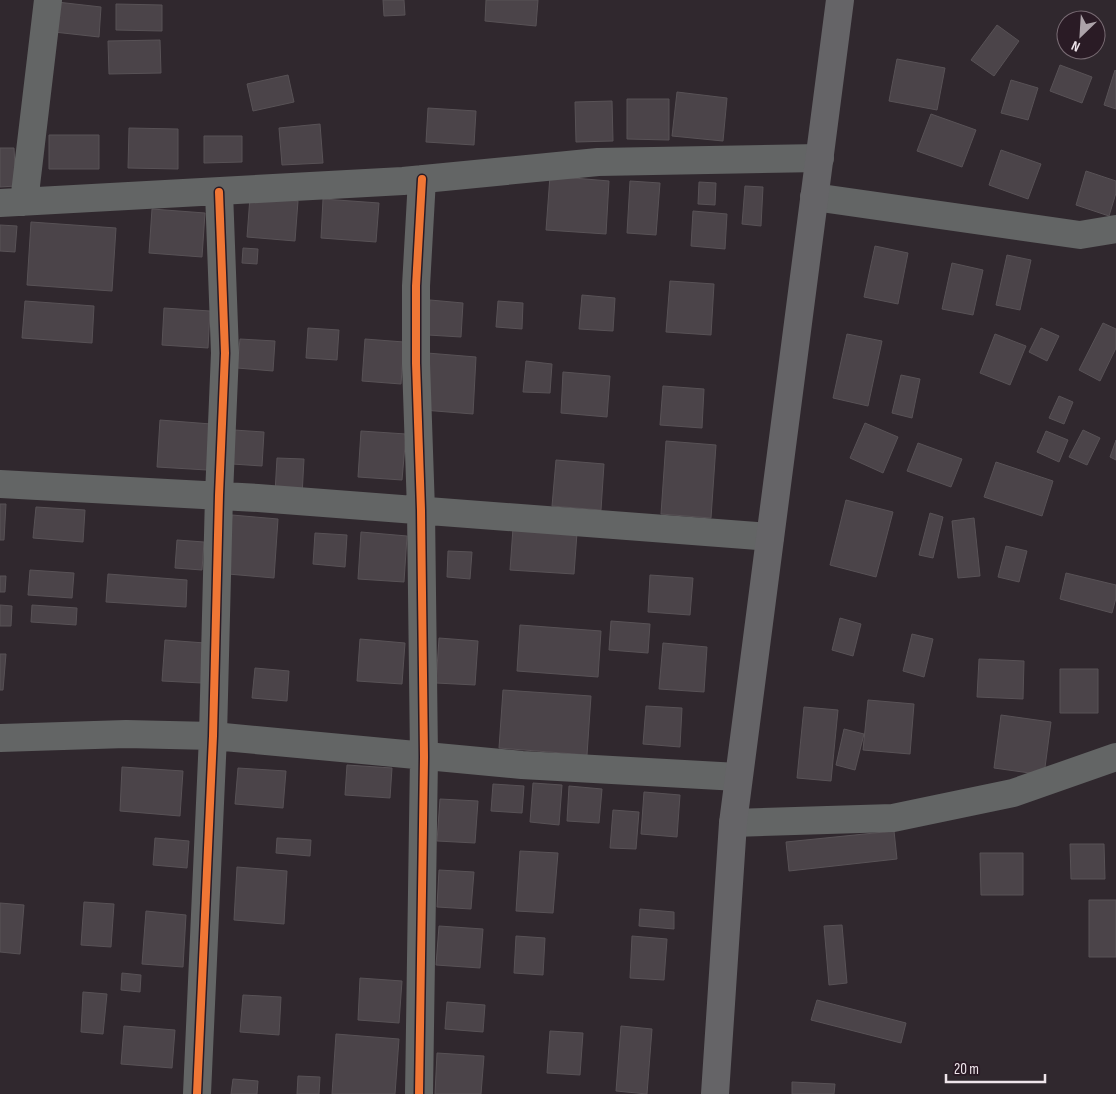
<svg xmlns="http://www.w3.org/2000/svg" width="1116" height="1094" font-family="'Sofia Sans Condensed',sans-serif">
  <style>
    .building { fill: #4b4449; stroke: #585256 }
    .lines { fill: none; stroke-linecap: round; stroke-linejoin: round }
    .minor { stroke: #636565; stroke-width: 28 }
    .major { stroke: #656467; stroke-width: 28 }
    .cycleway-casing { stroke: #2a1b25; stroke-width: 11 }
    .cycleway { stroke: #f07635; stroke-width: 8 }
  </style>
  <rect width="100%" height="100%" fill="#30282e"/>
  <path class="building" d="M 383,0 L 404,0 L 405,15 L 384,16 Z
    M 486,0 L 538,0 L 536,26 L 485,21 Z
    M 57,2 L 101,7 L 99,37 L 54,32 Z
    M 116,4 L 162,5 L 162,31 L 116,30 Z
    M 997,25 L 1019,41 L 994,76 L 971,60 Z
    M 160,40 L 161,73 L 109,74 L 108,41 Z
    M 897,59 L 945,68 L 937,110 L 889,101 Z
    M 1060,65 L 1092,77 L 1082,103 L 1050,91 Z
    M 1115,70 L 1116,71 L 1116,109 L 1104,105 Z
    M 288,75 L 294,102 L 253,111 L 247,84 Z
    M 1011,80 L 1038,88 L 1028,120 L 1001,113 Z
    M 677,92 L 727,98 L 723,141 L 672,136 Z
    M 627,99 L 669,99 L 669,140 L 627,139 Z
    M 612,101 L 613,141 L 576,142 L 575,102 Z
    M 428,108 L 476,111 L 474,145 L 426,142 Z
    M 931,114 L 976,130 L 962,167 L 917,151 Z
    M 320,124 L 323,163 L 282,165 L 279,128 Z
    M 129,128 L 178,129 L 178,169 L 128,168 Z
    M 49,135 L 99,135 L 99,169 L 49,169 Z
    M 204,136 L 242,136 L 242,162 L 204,163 Z
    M 0,148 L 14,148 L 16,186 L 0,187 Z
    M 1001,150 L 1041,164 L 1028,199 L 989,185 Z
    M 1086,171 L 1116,181 L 1116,193 L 1109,216 L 1076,205 Z
    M 550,176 L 609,181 L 606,234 L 546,230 Z
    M 630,181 L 660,183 L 656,235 L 627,233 Z
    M 699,182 L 716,183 L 715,205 L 698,204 Z
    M 745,186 L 763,187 L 761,226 L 742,224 Z
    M 250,197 L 298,201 L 295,241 L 247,237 Z
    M 323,199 L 379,203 L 376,242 L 321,238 Z
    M 152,209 L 205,213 L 202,257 L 149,253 Z
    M 693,211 L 727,214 L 725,249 L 691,246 Z
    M 31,222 L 116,228 L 112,291 L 27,285 Z
    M 0,225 L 17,226 L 15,252 L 0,251 Z
    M 875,246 L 908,253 L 898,304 L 864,297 Z
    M 243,248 L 258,249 L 257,264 L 242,263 Z
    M 1007,255 L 1031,260 L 1020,310 L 996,305 Z
    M 952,263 L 983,270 L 973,315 L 942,309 Z
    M 670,281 L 714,284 L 711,335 L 666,332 Z
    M 582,295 L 615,298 L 613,331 L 579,329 Z
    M 430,300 L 463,303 L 461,337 L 428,335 Z
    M 25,301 L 94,306 L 92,343 L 22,338 Z
    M 498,301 L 523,303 L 522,329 L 496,327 Z
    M 164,308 L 210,311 L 208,348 L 162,345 Z
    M 1103,323 L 1116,329 L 1116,348 L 1100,381 L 1079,370 Z
    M 308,328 L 339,330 L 337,360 L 306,358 Z
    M 1041,328 L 1059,336 L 1047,361 L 1029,352 Z
    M 847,334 L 882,341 L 868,406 L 833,398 Z
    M 995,334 L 1026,346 L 1010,385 L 980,373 Z
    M 240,339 L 275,341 L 273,371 L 237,368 Z
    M 365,339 L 404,342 L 401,384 L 362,381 Z
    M 427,353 L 476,357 L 473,414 L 423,410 Z
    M 526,361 L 552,364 L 550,393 L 523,392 Z
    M 563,372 L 610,376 L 607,417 L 561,413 Z
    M 901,375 L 920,379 L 912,418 L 892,413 Z
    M 663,386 L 704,389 L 702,428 L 660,425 Z
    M 1059,396 L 1073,402 L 1064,424 L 1049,418 Z
    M 160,420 L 211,424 L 207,470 L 157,467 Z
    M 865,423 L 898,437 L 883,473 L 850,458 Z
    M 234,430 L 264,432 L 262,466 L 232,464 Z
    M 1083,430 L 1100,438 L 1087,465 L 1069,457 Z
    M 361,431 L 406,434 L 402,480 L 358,477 Z
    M 1046,431 L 1068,440 L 1059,462 L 1037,452 Z
    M 1116,440 L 1116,460 L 1110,457 Z
    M 666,441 L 716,445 L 711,518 L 661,514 Z
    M 918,443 L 962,459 L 951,487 L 907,471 Z
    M 277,458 L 304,459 L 302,496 L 275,493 Z
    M 556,460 L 604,464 L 601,510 L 552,506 Z
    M 996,462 L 1053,481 L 1042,516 L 984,497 Z
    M 846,500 L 893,512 L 876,577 L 830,565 Z
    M 0,504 L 6,504 L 4,540 L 0,540 Z
    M 36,507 L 85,510 L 83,542 L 33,538 Z
    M 930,513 L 943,517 L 933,558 L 919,555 Z
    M 232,515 L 278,519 L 274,578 L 228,574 Z
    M 974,518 L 980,576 L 958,578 L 952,521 Z
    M 513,528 L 577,533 L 574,574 L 510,570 Z
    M 361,532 L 407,536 L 404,582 L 358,579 Z
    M 315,533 L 347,535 L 345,567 L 313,564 Z
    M 177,540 L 204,542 L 202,570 L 175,568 Z
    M 1006,546 L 1027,551 L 1019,582 L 998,577 Z
    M 448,551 L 472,552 L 470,579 L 447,577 Z
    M 30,570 L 74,573 L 72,598 L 28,595 Z
    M 1066,573 L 1116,585 L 1116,598 L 1112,613 L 1060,599 Z
    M 108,574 L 187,580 L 186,607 L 106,602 Z
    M 650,575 L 693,578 L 690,615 L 648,612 Z
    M 0,576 L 6,576 L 5,592 L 0,592 Z
    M 0,605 L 12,606 L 11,626 L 0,626 Z
    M 32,605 L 77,608 L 76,625 L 31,622 Z
    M 840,618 L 861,624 L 853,656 L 832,650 Z
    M 611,621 L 650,624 L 648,653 L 609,650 Z
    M 520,625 L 601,631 L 598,677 L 517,671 Z
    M 912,634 L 933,639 L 924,677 L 903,671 Z
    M 439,638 L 478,641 L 475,685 L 436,683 Z
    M 360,639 L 405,643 L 402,684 L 357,681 Z
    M 165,640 L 205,643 L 202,683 L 162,681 Z
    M 663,643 L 707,647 L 704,692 L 659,689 Z
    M 0,654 L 6,654 L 3,690 L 0,690 Z
    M 979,659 L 1024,661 L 1023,699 L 977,697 Z
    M 255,668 L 289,671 L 287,701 L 252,698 Z
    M 1060,669 L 1098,669 L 1098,713 L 1060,713 Z
    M 503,690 L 591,696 L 587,755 L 499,748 Z
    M 868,700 L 914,704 L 910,754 L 863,750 Z
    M 646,706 L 682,708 L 680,747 L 643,744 Z
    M 804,707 L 838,710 L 831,781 L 797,778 Z
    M 1001,715 L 1051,722 L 1044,775 L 994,768 Z
    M 844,729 L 864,734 L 855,770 L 836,765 Z
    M 347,765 L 392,768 L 390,798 L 345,795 Z
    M 122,767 L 183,771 L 180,816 L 120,811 Z
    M 238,768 L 286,771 L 283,808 L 235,804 Z
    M 533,783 L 562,785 L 559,825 L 530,822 Z
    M 493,784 L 524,786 L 522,813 L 491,811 Z
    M 569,786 L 602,789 L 599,823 L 567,821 Z
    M 644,792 L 680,795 L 677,837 L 641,834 Z
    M 440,799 L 478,801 L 475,843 L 437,841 Z
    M 613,810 L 639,812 L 636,849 L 610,848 Z
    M 894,831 L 897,859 L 789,871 L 786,842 Z
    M 155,838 L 189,841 L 187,868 L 153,865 Z
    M 277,838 L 311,840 L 310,856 L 276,853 Z
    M 1070,844 L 1104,844 L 1105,879 L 1071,879 Z
    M 520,851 L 558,853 L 553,913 L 516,911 Z
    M 980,853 L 1023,853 L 1023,895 L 981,895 Z
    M 237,867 L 287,871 L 284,924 L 234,920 Z
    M 439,870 L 474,872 L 471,909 L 437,907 Z
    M 1089,900 L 1116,900 L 1116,957 L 1089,957 Z
    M 84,902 L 114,904 L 111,947 L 81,945 Z
    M 0,903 L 24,905 L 20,954 L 0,952 Z
    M 640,909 L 674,912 L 674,929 L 639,926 Z
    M 146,911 L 186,915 L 183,967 L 142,964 Z
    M 842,925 L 847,983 L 829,985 L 824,926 Z
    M 439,926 L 483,929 L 480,968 L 436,965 Z
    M 516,936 L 545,938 L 543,975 L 514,973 Z
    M 632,936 L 667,939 L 664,980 L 630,978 Z
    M 122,973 L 141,975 L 140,992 L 121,990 Z
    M 360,978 L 402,981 L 399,1023 L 358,1020 Z
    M 83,992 L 107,994 L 103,1034 L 81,1032 Z
    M 243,995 L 281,997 L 279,1035 L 240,1032 Z
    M 817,1000 L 906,1023 L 901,1043 L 811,1020 Z
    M 447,1002 L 485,1005 L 483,1032 L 445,1029 Z
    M 124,1026 L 175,1030 L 172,1068 L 121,1064 Z
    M 621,1026 L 652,1029 L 647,1094 L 616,1091 Z
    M 550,1031 L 583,1033 L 580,1075 L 547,1073 Z
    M 336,1034 L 399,1039 L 395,1094 L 332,1094 Z
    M 437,1053 L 484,1056 L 481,1094 L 435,1094 Z
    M 298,1076 L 320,1077 L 319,1094 L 297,1094 Z
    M 233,1079 L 258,1081 L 257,1094 L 231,1094 Z
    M 792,1082 L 835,1084 L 834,1094 L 792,1094 Z"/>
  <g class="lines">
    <path class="minor" d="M 814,197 L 1080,235 L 1116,229
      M 24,202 L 48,0
      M 0,203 L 403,181 L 598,162 L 820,158
      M 0,484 L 258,498 L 770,537
      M 0,738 L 126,734 L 213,736 L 522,765 L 738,777
      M 733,823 L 893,818 L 1013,793 L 1116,757
      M 197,1094 L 213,736 L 219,495 L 225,353 L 219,192
      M 419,1094 L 424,757 L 421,510 L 416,363 L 416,286 L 422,179"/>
    <path class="major" d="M 715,1094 L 733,823 L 840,0"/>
    <g class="cycleway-casing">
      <path id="cycleway" d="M 197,1094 L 213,736 L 219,495 L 225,353 L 219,192
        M 419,1094 L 424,757 L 421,510 L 416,363 L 416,286 L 422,179"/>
    </g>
    <use href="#cycleway" class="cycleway"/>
  </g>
  <g transform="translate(1081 35) rotate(205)"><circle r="24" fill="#2a1b25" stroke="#796c74"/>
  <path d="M0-4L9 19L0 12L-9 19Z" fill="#aca3a9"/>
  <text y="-8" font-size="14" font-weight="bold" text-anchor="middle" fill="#efe5eb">N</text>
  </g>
  <path d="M946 1074v8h99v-8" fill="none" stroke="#efe5eb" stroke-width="2.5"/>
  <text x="954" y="1074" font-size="15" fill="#efe5eb" stroke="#2a1b25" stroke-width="4" paint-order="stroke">20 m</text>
</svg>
